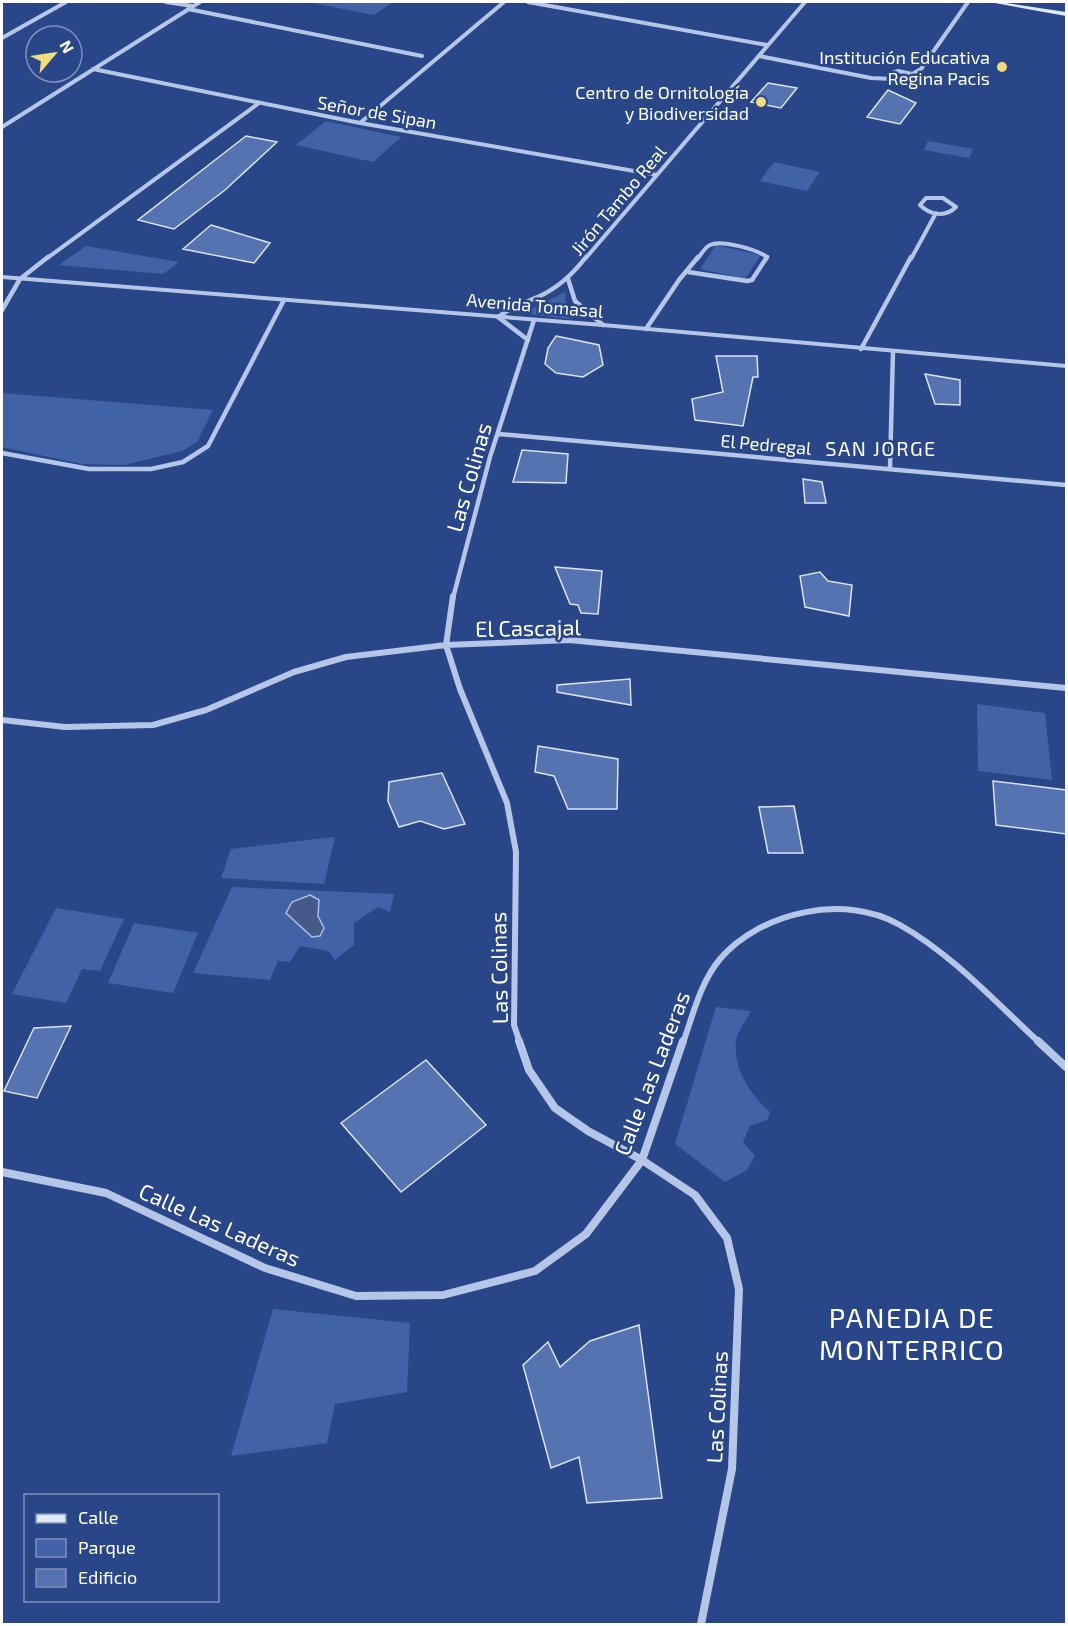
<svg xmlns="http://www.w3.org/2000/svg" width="1068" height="1626" font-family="'Exo 2',sans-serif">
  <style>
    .green { fill: #4162a6 }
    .water { fill: #455a89; stroke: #abc0e8; stroke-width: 1.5 }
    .building { fill: #5673b1; stroke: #d9e3f7; stroke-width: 1.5 }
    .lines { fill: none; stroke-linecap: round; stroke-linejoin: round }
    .minor-far3 { stroke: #b6c6e8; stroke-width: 4 }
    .minor-far2 { stroke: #b6c6e8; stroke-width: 4.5 }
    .minor-far1 { stroke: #b6c6e8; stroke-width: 6 }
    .minor { stroke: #b6c6e8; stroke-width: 8 }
    .tertiary { fill: #b6c6e8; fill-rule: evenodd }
    .secondary { fill: #e0e7f7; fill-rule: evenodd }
    .poi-dot { fill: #efdd7d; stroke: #294788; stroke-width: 2 }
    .labels { text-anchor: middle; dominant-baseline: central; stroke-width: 5; stroke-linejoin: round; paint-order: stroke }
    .far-poi-label { font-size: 18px; fill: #fff; stroke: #294788; text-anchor: end }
    .far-street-label { font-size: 18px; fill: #fff; stroke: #294788 }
    .far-neighbourhood-label { font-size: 20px; letter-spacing: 1.5px; fill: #fff; stroke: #294788 }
    .street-label { font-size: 22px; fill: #fff; stroke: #294788 }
    .near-neighbourhood-label { font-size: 28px; letter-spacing: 1.5px; fill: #fff; stroke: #294788 }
  </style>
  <rect width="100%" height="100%" fill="#294788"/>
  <path class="green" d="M 307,2 L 393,2 L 374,15 Z
    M 326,121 L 401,137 L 373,162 L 296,145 Z
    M 928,141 L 973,149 L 969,158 L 924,150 Z
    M 774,162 L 820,172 L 807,191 L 760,181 Z
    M 716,245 L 761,255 L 745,279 L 700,269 Z
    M 86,246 L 179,262 L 163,274 L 59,265 Z
    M 565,292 L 566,302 L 574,313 L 569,319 L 528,314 L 532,309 Z
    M 2,393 L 213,410 L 197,442 L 182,451 L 124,465 L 82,464 L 2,447 Z
    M 977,704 L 1045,713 L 1052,780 L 978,771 Z
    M 335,837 L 324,884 L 221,878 L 231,849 Z
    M 232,887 L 394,894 L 390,912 L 378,907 L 354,923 L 354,945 L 335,960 L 329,951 L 300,946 L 290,962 L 278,961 L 270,980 L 193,973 Z
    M 56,908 L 124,919 L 100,971 L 82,969 L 66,1003 L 12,994 Z
    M 134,923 L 198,933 L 173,993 L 108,983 Z
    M 716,1007 L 751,1011 C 747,1019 737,1032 736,1041 C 733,1069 750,1094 770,1112 L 767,1120 L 750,1126 L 743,1142 L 755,1156 L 747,1170 L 725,1182 L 675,1144 Z
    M 273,1309 L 410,1323 L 407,1392 L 335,1404 L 327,1443 L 231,1456 Z"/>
  <path class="water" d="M 310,895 L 319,900 L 318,916 L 324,928 L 320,936 L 312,937 L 286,913 L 292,902 Z"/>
  <path class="building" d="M 768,83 L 797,88 L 781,108 L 751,102 Z
    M 888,90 L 916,103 L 900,124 L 867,117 Z
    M 246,136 L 277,142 L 225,190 L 174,229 L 138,220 Z
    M 211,225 L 270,243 L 254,263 L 183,249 Z
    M 556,336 L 599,345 L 603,365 L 583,377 L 556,373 L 545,364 L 548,348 Z
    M 716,356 L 757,356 L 758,377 L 753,377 L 743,426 L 695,420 L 692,399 L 723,392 Z
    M 925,374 L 960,380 L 960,405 L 935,404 Z
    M 522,450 L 568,454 L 566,483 L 513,482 Z
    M 803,479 L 822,482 L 826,503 L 805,503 Z
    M 555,567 L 602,571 L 598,614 L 581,613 L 578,605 L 570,604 Z
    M 820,572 L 828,581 L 852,585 L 849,616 L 805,607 L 800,576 Z
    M 630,679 L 631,705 L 557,692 L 557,685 Z
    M 538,746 L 618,759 L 617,809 L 568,809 L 554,776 L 535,772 Z
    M 442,773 L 465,824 L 444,829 L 420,821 L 399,827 L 388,801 L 389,782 Z
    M 993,781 L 1066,790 L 1066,834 L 996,825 Z
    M 794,806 L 803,853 L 768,853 L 759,807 Z
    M 71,1026 L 37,1098 L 4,1091 L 34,1028 Z
    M 426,1060 L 486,1125 L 401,1192 L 341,1123 Z
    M 639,1325 L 662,1498 L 587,1503 L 579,1457 L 551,1468 L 523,1365 L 548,1342 L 560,1367 L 590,1341 Z"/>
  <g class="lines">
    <path class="minor-far3" d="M 166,2 L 192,6
      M 528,2 L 767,45
      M 188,9 L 422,56
      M 2,38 L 66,2
      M 759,56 L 871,78 L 893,79
      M 93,69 L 360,123 L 657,175
      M 898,71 L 917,75 L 917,79 L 906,82 L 893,79 L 892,73 Z
      M 914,73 L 921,69 L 968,2
      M 360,123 L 504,2
      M 2,127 L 200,2
      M 926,198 L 943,198 L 956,207 C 945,218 930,215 920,205 Z
      M 46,259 L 259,103
      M 585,259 L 805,2
      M 697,259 C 701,255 705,247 710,245 C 721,239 758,250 767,257 L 766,259
      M 911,259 L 936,213"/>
    <path class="minor-far2" d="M 688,272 L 747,281 L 752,280 L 767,257
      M 568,279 L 575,301 L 603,325
      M 2,310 L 20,279 L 48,257
      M 646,329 L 679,280 L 698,257
      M 528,340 L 498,317 C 511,307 525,303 540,296 C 559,287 573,274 586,257
      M 861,349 L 911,257
      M 499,434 L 1066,485
      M 2,453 L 89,469 L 151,469 L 183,462 L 208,446 L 284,300
      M 890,468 L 893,352
      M 453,598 L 490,457 L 534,320"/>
    <path class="minor-far1" d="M 453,596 L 446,645 L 460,689 L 507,803 L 516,852 L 514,1025 L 520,1043
      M 2,720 L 65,727 L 153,725 L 206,710 L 294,672 L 346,657 L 446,645 L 569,640 L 1066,688
      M 683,1043 C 693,1015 700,983 720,959 C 760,912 845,893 900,925 C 953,955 995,1002 1040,1043"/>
    <path class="minor" d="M 519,1041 L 529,1070 L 555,1108 L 588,1131 L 642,1160 L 695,1195 L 727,1238 L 739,1289 L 732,1469 L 701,1624
      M 1038,1041 L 1066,1067
      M 2,1172 L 106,1193 L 265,1268 L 356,1296 L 443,1295 L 535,1271 L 586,1234 L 642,1160 L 683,1041"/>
    <path class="tertiary" d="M 2,275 L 603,323 L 1066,364 L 1066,368 L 603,327 L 2,279 Z"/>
    <path class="secondary" d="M 989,2 L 1000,2 L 1066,12 L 1066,16 Z"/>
  </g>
  <g class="poi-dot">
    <circle cx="1002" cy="67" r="6"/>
    <circle cx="761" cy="102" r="6"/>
  </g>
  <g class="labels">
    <g class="far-poi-label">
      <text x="990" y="57">Institución Educativa<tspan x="990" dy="21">Regina Pacis</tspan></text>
      <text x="749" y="92">Centro de Ornitología<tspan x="749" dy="21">y Biodiversidad</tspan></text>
    </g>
    <g class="far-street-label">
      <text transform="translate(377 112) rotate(10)">Señor de Sipan</text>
      <text transform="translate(618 200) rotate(-50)">Jirón Tambo Real</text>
      <text transform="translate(535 305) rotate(5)">Avenida Tomasal</text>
      <text transform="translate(766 444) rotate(5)">El Pedregal</text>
    </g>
    <g class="far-neighbourhood-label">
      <text x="881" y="448">SAN JORGE</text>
    </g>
    <g class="street-label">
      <text transform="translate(468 477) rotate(-74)">Las Colinas</text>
      <text transform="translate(528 627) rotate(-1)">El Cascajal</text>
      <text transform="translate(498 968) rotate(-91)">Las Colinas</text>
      <text transform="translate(651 1073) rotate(-69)">Calle Las Laderas</text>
      <text transform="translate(220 1224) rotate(24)">Calle Las Laderas</text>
      <text transform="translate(716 1407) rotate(-87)">Las Colinas</text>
    </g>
    <g class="near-neighbourhood-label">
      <text x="912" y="1317">PANEDIA DE<tspan x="912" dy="32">MONTERRICO</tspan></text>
    </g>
  </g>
  <rect width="1068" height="1626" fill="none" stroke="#ffffff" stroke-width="6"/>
  <rect x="24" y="1494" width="195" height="108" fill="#294788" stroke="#7f91b8" stroke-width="1.5"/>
  <rect x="36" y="1514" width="30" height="9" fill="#e0e7f7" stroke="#7f91b8" stroke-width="1.5"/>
  <text x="78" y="1524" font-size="18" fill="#ffffff">Calle</text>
  <rect x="36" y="1539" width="30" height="18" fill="#4162a6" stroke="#7f91b8" stroke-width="1.5"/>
  <text x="78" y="1554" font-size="18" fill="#ffffff">Parque</text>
  <rect x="36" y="1569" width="30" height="18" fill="#5673b1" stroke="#7f91b8" stroke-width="1.5"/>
  <text x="78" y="1584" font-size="18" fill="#ffffff">Edificio</text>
  <g transform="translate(54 54) rotate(61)"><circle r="28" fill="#294788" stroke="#7f91b8" stroke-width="1.5"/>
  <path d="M0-4.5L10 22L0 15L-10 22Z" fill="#efdd7d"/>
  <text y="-9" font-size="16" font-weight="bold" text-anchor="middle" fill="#ffffff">N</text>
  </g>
</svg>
